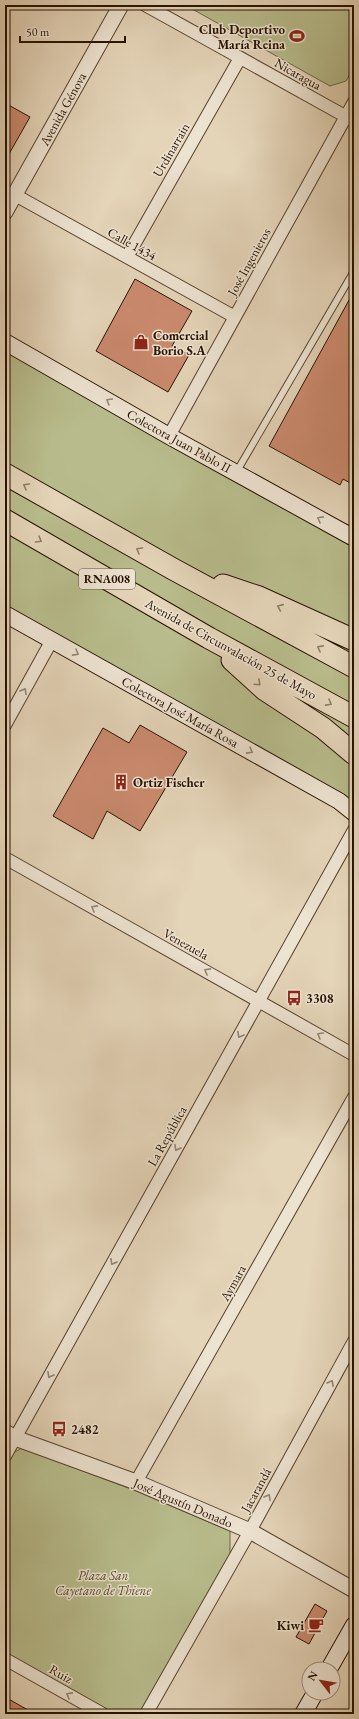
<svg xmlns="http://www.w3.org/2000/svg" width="359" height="1719" font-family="'EB Garamond',serif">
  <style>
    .green { fill: #b8bc8c; stroke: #706746 }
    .building { fill: #cb8a6e; stroke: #281200 }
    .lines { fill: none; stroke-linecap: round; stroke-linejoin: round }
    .service-casing { stroke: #57422e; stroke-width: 8 }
    .minor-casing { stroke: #57422e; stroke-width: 14 }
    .tertiary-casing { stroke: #57422e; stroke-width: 17 }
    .secondary-casing { stroke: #281200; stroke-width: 18 }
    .motorway-casing { stroke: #281200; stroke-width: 23 }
    .service { stroke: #ede3d1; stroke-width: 6 }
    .minor { stroke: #ede3d1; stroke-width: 12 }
    .tertiary { stroke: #ede3d1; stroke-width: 15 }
    .secondary { stroke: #ede3d1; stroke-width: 16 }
    .motorway { stroke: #e4d4b8; stroke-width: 21 }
    .oneway { stroke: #948573 }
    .oneway2 { stroke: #8f7d65 }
    .labels { text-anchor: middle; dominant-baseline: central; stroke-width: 3; stroke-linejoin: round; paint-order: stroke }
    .shield { fill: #ede3d1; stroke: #63513f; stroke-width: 1 }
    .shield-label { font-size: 12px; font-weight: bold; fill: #281200 }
    .poi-label { font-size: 13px; font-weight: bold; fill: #281200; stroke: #ede3d1; text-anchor: start }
    .street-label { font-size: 13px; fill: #281200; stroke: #ede3d1 }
    .park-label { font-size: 13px; font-style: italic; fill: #53452a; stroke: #ede3d1 }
  </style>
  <rect width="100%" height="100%" fill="#e4d4b8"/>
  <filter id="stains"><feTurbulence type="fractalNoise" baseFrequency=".005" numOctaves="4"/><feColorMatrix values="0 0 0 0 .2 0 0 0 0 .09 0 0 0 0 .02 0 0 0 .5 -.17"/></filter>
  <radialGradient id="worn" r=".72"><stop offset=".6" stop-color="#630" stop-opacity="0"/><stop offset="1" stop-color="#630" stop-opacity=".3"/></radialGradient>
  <path class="green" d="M 185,5 L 354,5 L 354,67 L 346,81 L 330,86 Z
    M 5,342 L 354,538 L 354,813 L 5,614 Z
    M 22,1448 L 131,1489 L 230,1531 L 230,1555 L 143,1710 L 139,1714 L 113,1714 L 5,1653 L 5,1466 L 13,1453 Z"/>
  <path class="building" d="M 5,103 L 30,117 L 5,161 Z
    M 135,279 L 192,311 L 172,346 L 189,355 L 168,392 L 96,351 Z
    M 354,291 L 354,485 L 343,479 L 340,485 L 269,446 Z
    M 140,725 L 187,752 L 140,831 L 107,811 L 93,839 L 53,816 L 103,728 L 129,743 Z
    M 315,1604 L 327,1611 L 309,1644 L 296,1637 Z
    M 5,1697 L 35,1714 L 5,1714 Z"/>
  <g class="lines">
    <g class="service-casing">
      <path id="service" d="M 237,471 L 354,271"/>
    </g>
    <g class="minor-casing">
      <path id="minor" d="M 145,5 L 354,121
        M 15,195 L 235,317
        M 127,257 L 240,58
        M 169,436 L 354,102
        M 5,725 L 52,640
        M 5,858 L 354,1055
        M 5,1456 L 354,830
        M 136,1482 L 354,1097
        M 5,1659 L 103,1714
        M 146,1714 L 250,1531 L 354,1341"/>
    </g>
    <g class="tertiary-casing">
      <path id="tertiary" d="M 5,212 L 121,5
        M 5,1432 L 15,1438 L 136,1482 L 250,1531 L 354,1590"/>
    </g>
    <g class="secondary-casing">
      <path id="secondary" d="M 5,342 L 169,436 L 354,538
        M 5,614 L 339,801 L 354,813
        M 329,1669 L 354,1625
        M 303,1714 L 315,1693"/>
    </g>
    <g class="motorway-casing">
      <path id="motorway" d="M 5,474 L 173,569 L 354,667
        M 5,520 L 209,638 L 354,717
        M 223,585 L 259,597 L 354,640
        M 232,660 L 265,690 L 323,728 L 354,754"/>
    </g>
    <use href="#service" class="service"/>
    <use href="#minor" class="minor"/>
    <use href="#tertiary" class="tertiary"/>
    <use href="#secondary" class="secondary"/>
    <use href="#motorway" class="motorway"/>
  </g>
  <defs><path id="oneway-chevron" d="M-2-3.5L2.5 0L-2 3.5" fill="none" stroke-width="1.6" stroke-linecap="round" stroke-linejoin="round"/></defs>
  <g class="oneway">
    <use href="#oneway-chevron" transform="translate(109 401) rotate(-150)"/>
    <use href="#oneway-chevron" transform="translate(320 519) rotate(-151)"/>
    <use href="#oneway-chevron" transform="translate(76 653) rotate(29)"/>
    <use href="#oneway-chevron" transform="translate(24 691) rotate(-61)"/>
    <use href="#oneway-chevron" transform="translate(250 751) rotate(29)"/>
    <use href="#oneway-chevron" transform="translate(94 908) rotate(-151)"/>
    <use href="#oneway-chevron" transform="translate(207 971) rotate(-151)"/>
    <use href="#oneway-chevron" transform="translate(240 1035) rotate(119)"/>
    <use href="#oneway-chevron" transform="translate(320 1035) rotate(-150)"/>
    <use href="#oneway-chevron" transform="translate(177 1148) rotate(119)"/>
    <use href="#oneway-chevron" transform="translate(113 1262) rotate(119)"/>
    <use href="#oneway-chevron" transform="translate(50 1375) rotate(119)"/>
    <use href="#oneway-chevron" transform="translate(331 1383) rotate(-61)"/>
    <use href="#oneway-chevron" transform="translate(268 1497) rotate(-61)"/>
    <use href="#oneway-chevron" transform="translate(69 1695) rotate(-151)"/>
  </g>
  <g class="oneway2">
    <use href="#oneway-chevron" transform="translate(26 486) rotate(-150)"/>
    <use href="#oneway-chevron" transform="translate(39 540) rotate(30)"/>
    <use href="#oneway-chevron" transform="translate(139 550) rotate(-150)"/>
    <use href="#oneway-chevron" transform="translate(280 607) rotate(-156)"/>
    <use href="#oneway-chevron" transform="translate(320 648) rotate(-152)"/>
    <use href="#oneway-chevron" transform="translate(258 683) rotate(43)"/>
    <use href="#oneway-chevron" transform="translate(329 703) rotate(29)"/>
  </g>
  <defs>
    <g id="stadium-bare" transform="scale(1.2)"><path d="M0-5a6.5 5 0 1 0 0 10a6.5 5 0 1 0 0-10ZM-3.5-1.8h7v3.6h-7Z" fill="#8f2418" stroke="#ede3d1" stroke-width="2.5" paint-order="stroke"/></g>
    <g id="shop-bare" transform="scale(1.2)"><path d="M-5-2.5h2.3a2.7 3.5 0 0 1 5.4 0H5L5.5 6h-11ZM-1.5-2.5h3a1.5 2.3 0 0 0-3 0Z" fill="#8f2418" stroke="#ede3d1" stroke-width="2.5" paint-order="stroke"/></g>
    <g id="building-bare" transform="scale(1.2)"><path d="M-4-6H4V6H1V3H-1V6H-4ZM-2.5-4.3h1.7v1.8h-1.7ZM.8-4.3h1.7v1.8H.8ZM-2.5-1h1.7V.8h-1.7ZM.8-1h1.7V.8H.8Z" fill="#8f2418" stroke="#ede3d1" stroke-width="2.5" paint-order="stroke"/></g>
    <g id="bus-bare" transform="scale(1.2)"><path d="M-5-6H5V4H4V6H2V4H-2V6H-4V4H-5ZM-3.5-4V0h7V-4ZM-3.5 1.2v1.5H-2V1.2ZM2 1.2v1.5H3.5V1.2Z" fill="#8f2418" stroke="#ede3d1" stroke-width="2.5" paint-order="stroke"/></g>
    <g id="cafe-bare" transform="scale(1.2)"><path d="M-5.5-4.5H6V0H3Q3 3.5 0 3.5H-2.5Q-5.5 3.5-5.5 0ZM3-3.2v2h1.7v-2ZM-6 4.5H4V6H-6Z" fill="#8f2418" stroke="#ede3d1" stroke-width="2.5" paint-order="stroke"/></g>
  </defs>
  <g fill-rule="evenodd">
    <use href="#stadium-bare" x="297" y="36"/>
    <use href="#shop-bare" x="141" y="342"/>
    <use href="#building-bare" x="121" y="782"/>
    <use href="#bus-bare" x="294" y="998"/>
    <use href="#bus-bare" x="59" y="1429"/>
    <use href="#cafe-bare" x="316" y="1625"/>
  </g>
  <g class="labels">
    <rect class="shield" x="79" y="569" width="56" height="20" rx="3"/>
    <g class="shield-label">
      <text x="107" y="579">RNA008</text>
    </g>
    <g class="poi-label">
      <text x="285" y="29" text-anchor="end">Club Deportivo<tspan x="285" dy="15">María Reina</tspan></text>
      <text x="153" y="335">Comercial<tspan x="153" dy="15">Borio S.A</tspan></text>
      <text x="133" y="782">Ortiz Fischer</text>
      <text x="306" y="998">3308</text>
      <text x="71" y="1429">2482</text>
      <text x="304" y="1625" text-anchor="end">Kiwi</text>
    </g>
    <g class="street-label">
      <text transform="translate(298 74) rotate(29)">Nicaragua</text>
      <text transform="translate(63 109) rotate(-61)">Avenida Génova</text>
      <text transform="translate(171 150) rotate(-60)">Urdinarrain</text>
      <text transform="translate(132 244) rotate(29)">Calle 1434</text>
      <text transform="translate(249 262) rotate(-61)">José Ingenieros</text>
      <text transform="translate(179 441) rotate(29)">Colectora Juan Pablo II</text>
      <text transform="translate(231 649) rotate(29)">Avenida de Circunvalación 25 de Mayo</text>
      <text transform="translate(180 712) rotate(29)">Colectora José María Rosa</text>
      <text transform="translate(186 944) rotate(29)">Venezuela</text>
      <text transform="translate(167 1136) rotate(-61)">La República</text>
      <text transform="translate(233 1283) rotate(-61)">Aymara</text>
      <text transform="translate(256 1490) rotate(-61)">Jacarandá</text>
      <text transform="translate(183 1503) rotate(23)">José Agustín Donado</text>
      <text transform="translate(61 1674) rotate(29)">Ruiz</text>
    </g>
    <g class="park-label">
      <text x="103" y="1575">Plaza San<tspan x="103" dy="15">Cayetano de Thiene</tspan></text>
    </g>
  </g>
  <rect width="359" height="1719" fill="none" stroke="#e4d4b8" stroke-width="20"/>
  <rect x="6" y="6" width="347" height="1707" fill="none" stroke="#281200" stroke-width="2"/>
  <rect x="10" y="10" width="339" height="1699" fill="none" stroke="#281200"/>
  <g transform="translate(321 1681) rotate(301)"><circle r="19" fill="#ede3d1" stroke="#9e8f7d"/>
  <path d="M0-3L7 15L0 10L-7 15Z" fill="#8f2418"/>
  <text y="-6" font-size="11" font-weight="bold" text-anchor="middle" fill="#281200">N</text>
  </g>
  <path d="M20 36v6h105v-6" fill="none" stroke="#281200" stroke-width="2"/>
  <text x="26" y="36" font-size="12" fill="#281200" stroke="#ede3d1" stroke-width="3" paint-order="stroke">50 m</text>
  <rect width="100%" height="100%" filter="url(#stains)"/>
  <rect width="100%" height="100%" fill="url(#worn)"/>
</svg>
